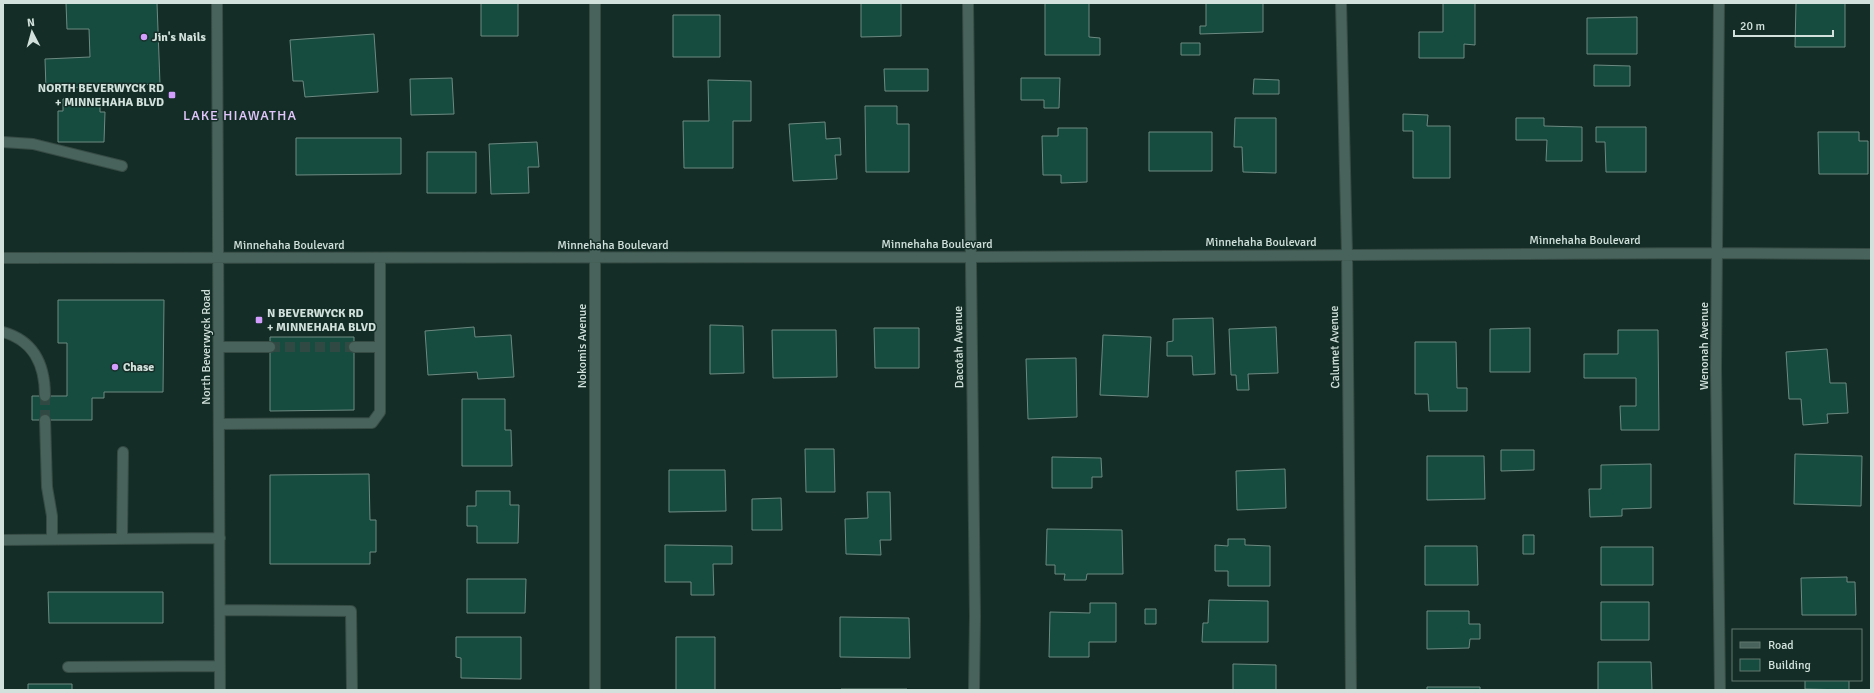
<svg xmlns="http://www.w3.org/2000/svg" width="1874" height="693" font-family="Signika,sans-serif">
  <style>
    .building { fill: #164b3f; stroke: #6d8a81 }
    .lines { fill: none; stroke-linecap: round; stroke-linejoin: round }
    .minor-tunnel { stroke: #304942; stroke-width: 10; stroke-dasharray: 10 5; stroke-linecap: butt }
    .minor-casing { stroke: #374b45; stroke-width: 12 }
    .minor { stroke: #47635b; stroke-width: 10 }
    .poi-dot { fill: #d29dfd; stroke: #142e27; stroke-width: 1.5 }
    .labels { text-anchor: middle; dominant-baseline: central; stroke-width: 3; stroke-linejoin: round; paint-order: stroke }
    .poi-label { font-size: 12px; font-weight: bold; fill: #d2e1dc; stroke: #142e27; text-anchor: start }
    .street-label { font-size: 12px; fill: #d2e1dc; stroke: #142e27 }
    .quarter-label { font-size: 14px; letter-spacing: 1px; fill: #e1c5fb; stroke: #142e27 }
  </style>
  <rect width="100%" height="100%" fill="#142e27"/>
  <path class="building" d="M 66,3 L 157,3 L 160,84 L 46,89 L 45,59 L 90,57 L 89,29 L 67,29 Z
    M 481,3 L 518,3 L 518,36 L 481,36 Z
    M 861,3 L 901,3 L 901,36 L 861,37 Z
    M 1045,3 L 1089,3 L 1089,37 L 1100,38 L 1100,55 L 1045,55 Z
    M 1206,3 L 1263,3 L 1263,32 L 1200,34 L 1200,26 L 1206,26 Z
    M 1443,3 L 1475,3 L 1475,45 L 1464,44 L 1464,58 L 1419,58 L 1419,32 L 1443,32 Z
    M 1796,3 L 1845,3 L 1845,47 L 1795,47 Z
    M 673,15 L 720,15 L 720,57 L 673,57 Z
    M 1637,17 L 1637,54 L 1587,54 L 1587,18 Z
    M 374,34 L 378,92 L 305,97 L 303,81 L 293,81 L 290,40 Z
    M 1181,43 L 1200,43 L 1200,55 L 1181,55 Z
    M 1594,65 L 1630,66 L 1630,86 L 1594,86 Z
    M 884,69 L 928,69 L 928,91 L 885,91 Z
    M 452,78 L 454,114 L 411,115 L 410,79 Z
    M 1021,78 L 1060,78 L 1059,108 L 1044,108 L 1044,100 L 1021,100 Z
    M 1254,79 L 1279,80 L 1279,94 L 1253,94 Z
    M 708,80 L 751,81 L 751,121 L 733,121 L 733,168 L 684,168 L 683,121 L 709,121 Z
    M 63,99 L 100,99 L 100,112 L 105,112 L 104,142 L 58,142 L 58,111 L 63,111 Z
    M 865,106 L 897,106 L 897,124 L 909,124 L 909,172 L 866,172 Z
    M 1403,114 L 1428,115 L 1427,126 L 1450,126 L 1450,178 L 1413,178 L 1413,131 L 1403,131 Z
    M 1235,118 L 1276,118 L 1276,173 L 1243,172 L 1242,147 L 1234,147 Z
    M 1516,118 L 1544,118 L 1544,126 L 1582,127 L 1582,161 L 1546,161 L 1547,140 L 1516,140 Z
    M 825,122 L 826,139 L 840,138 L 841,155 L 835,155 L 837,179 L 793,181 L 789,124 Z
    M 1596,127 L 1646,127 L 1646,172 L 1606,172 L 1605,142 L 1596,142 Z
    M 1058,128 L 1087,128 L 1087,182 L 1061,183 L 1061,175 L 1043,175 L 1042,136 L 1058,136 Z
    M 1149,132 L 1212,132 L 1212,171 L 1149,171 Z
    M 1818,132 L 1859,132 L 1859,141 L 1868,141 L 1868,174 L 1819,174 Z
    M 296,138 L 401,138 L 401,174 L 296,175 Z
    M 537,142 L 539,167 L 528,167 L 529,193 L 491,194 L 489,144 Z
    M 427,152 L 476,152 L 476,193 L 427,193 Z
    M 58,300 L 164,300 L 163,392 L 104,392 L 104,398 L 92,398 L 92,420 L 32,420 L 32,396 L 67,396 L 67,343 L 58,343 Z
    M 1213,318 L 1215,374 L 1193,375 L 1192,356 L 1167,356 L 1167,342 L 1173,341 L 1173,319 Z
    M 710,325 L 743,326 L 744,373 L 710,374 Z
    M 474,327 L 475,337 L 511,335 L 514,377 L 478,379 L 477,372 L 428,375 L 425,331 Z
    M 1276,327 L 1278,373 L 1248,374 L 1249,390 L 1237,390 L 1236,375 L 1231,375 L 1229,329 Z
    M 874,328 L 919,328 L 919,368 L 875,368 Z
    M 1530,328 L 1530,372 L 1490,372 L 1490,329 Z
    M 772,330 L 836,330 L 837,377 L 773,378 Z
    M 1618,330 L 1658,330 L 1659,430 L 1621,430 L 1620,406 L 1636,406 L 1636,378 L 1584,378 L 1584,354 L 1618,354 Z
    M 1103,335 L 1151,337 L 1148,397 L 1100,395 Z
    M 270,337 L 354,337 L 354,410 L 270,411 Z
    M 1415,342 L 1456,342 L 1457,388 L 1467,388 L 1467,411 L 1429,411 L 1428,394 L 1415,394 Z
    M 1827,349 L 1830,383 L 1846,383 L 1848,413 L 1827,414 L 1828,423 L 1803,425 L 1801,399 L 1789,399 L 1786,352 Z
    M 1076,358 L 1077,417 L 1028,419 L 1026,359 Z
    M 462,399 L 505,399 L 505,430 L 511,430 L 512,466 L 462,466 Z
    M 805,449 L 834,449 L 835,492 L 806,492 Z
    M 1501,450 L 1534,450 L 1534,470 L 1501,471 Z
    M 1795,454 L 1862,456 L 1861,506 L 1794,504 Z
    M 1427,456 L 1484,456 L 1485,499 L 1427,500 Z
    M 1052,457 L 1101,458 L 1102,477 L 1092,477 L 1092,488 L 1052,488 Z
    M 1651,464 L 1651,508 L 1622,509 L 1622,516 L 1590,517 L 1589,489 L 1601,489 L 1601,465 Z
    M 1285,469 L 1286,508 L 1237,510 L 1236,471 Z
    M 669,470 L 725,470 L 726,511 L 669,512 Z
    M 369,474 L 370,520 L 376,520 L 376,552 L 370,552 L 370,564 L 270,564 L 270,475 Z
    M 476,491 L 510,491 L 510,505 L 519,505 L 518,543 L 477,543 L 477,526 L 467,526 L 467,506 L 476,506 Z
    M 867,492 L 890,492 L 891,540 L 880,540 L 881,555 L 846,554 L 845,519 L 868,518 Z
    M 781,498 L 782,530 L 752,530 L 752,499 Z
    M 1047,529 L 1122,530 L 1123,574 L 1087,574 L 1086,580 L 1064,580 L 1065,574 L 1055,574 L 1055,565 L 1046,565 Z
    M 1523,535 L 1534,535 L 1534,554 L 1523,554 Z
    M 1228,539 L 1245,539 L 1245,545 L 1270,546 L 1270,586 L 1228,586 L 1228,571 L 1215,571 L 1215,545 L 1228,546 Z
    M 665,545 L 732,546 L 732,564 L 713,564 L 714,595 L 691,595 L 691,582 L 665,582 Z
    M 1425,546 L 1477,546 L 1478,585 L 1425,585 Z
    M 1601,547 L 1653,547 L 1653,585 L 1601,585 Z
    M 1847,577 L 1847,582 L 1855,582 L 1856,615 L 1802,615 L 1801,578 Z
    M 467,579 L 526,579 L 525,613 L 467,613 Z
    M 48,592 L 163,592 L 163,623 L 49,623 Z
    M 1209,600 L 1268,601 L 1268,642 L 1202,642 L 1203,623 L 1208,623 Z
    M 1601,602 L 1649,602 L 1649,640 L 1601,640 Z
    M 1090,603 L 1116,603 L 1116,642 L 1089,642 L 1089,657 L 1049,657 L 1050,612 L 1090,613 Z
    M 1145,609 L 1156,609 L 1156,624 L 1145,624 Z
    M 1427,611 L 1469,611 L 1469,624 L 1480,624 L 1480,639 L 1470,639 L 1469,648 L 1427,649 Z
    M 840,617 L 909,618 L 910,658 L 840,657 Z
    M 456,637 L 521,637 L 521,679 L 461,678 L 461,658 L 456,657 Z
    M 676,637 L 715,637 L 715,690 L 676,690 Z
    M 1598,662 L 1651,662 L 1652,690 L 1598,690 Z
    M 1233,664 L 1276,665 L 1276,690 L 1233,690 Z
    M 1805,680 L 1849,680 L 1849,690 L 1805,689 Z
    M 28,684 L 72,684 L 72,690 L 28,690 Z
    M 1427,687 L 1480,687 L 1480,690 L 1427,690 Z
    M 841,689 L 907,689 L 907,690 L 841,690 Z"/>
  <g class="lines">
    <path class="minor-tunnel" d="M 270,347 L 354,347
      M 45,420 L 45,396"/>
    <g class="minor-casing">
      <path id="minor" d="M 217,3 L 220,690
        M 968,3 L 975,616 L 974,690
        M 1341,3 L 1347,254 L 1351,690
        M 1719,3 L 1716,368 L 1720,690
        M 3,142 L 33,144 L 122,166
        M 3,258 L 971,257 L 1717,253 L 1871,254
        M 3,332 C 35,341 45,366 45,396
        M 219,347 L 270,347
        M 354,347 L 380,347
        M 45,420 L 47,487 L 52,516 L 52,539
        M 219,424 L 372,423 L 380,412 L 380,258
        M 122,538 L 123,452
        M 3,540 L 220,538
        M 220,610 L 351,611 L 352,690
        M 68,667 L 220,666
        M 595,690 L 595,3"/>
    </g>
    <use href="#minor" class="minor"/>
  </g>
  <g class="poi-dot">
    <circle cx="144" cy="37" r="4"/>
    <rect x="168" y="91" width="8" height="8" rx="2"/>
    <rect x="255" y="316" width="8" height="8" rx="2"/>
    <circle cx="115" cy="367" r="4"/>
  </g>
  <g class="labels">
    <g class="poi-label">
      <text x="152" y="37">Jin's Nails</text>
      <text x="164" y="88" text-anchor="end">NORTH BEVERWYCK RD<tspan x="164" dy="14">+ MINNEHAHA BLVD</tspan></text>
      <text x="267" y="313">N BEVERWYCK RD<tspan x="267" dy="14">+ MINNEHAHA BLVD</tspan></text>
      <text x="123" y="367">Chase</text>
    </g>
    <g class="street-label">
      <text x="1585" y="240">Minnehaha Boulevard</text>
      <text x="1261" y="242">Minnehaha Boulevard</text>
      <text x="937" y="244">Minnehaha Boulevard</text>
      <text x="289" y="245">Minnehaha Boulevard</text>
      <text x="613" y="245">Minnehaha Boulevard</text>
      <text transform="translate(582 346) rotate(-90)">Nokomis Avenue</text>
      <text transform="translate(1704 346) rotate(-90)">Wenonah Avenue</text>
      <text transform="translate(206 347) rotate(-90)">North Beverwyck Road</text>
      <text transform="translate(959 347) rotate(-91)">Dacotah Avenue</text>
      <text transform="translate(1335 347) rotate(-91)">Calumet Avenue</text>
    </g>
    <g class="quarter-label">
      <text x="240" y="115">LAKE HIAWATHA</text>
    </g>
  </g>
  <rect width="1874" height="693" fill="none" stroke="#d2e1dc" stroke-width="8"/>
  <rect x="1732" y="629" width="130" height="52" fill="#142e27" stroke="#60766f"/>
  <rect x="1740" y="642" width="20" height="6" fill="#47635b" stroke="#60766f"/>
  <text x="1768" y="649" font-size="12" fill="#d2e1dc">Road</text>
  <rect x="1740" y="659" width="20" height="12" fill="#164b3f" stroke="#60766f"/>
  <text x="1768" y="669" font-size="12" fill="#d2e1dc">Building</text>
  <g transform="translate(32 32) rotate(354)" stroke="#142e27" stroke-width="3" paint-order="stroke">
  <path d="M0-3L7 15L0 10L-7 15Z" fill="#d2e1dc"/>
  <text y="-6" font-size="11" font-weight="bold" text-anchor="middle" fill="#d2e1dc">N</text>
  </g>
  <path d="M1734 30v6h99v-6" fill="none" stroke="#d2e1dc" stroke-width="2"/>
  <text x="1740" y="30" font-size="12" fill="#d2e1dc" stroke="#142e27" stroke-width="3" paint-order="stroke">20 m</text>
</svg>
